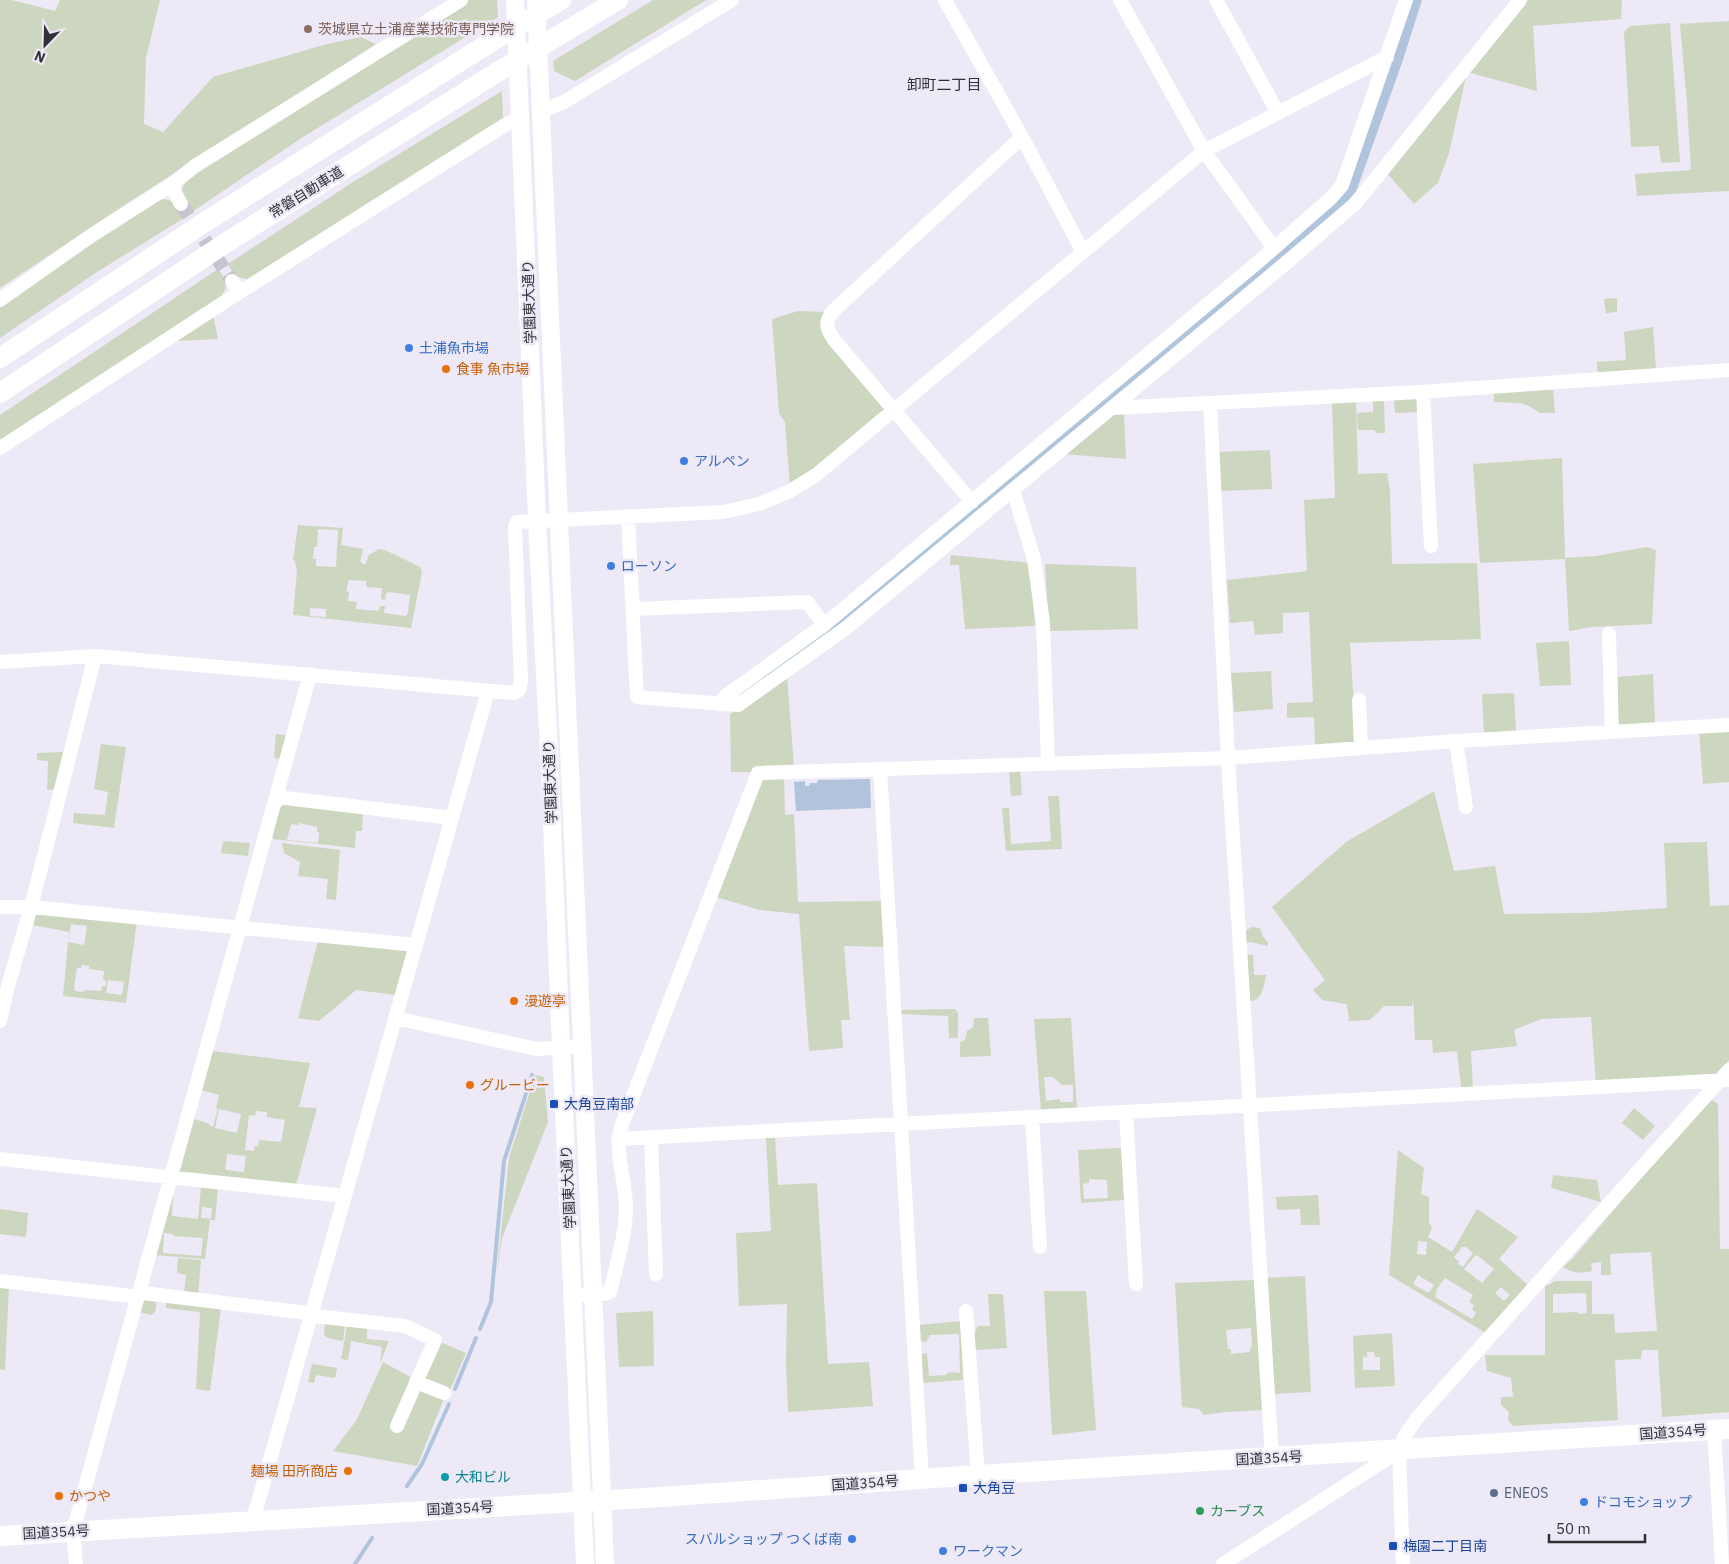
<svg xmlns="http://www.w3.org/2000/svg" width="1729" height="1564" font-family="'IBM Plex Sans','Noto Sans JP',sans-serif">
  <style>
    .green { fill: #cdd6be; fill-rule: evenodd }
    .water { fill: #b0c5dc }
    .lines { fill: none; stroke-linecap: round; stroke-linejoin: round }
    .stream { stroke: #b0c5dc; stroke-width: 4 }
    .minor-tunnel { stroke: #c7c4d0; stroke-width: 14; stroke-dasharray: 14 7; stroke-linecap: butt }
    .minor { stroke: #fff; stroke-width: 14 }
    .major { stroke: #fff; stroke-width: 18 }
    .highway { stroke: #fff; stroke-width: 20 }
    .education-dot { fill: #8d6e63; stroke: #ede9f7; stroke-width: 2 }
    .shop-dot { fill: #3f7fe0; stroke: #ede9f7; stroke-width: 2 }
    .food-dot { fill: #e8710a; stroke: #ede9f7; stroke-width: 2 }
    .transit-dot { fill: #1a4fb4; stroke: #ede9f7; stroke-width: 2 }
    .culture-dot { fill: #0f9aa8; stroke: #ede9f7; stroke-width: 2 }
    .service-dot { fill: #5c6f8a; stroke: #ede9f7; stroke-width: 2 }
    .leisure-dot { fill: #2e9e5b; stroke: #ede9f7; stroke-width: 2 }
    .labels { text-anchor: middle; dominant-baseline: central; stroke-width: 5; stroke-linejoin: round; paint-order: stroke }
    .education-label { font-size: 14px; fill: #785e54; stroke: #ede9f7; text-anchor: start }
    .street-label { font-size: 14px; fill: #313035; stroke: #ede9f7 }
    .shop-label { font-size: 14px; fill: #366cbe; stroke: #ede9f7; text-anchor: start }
    .food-label { font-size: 14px; fill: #c56008; stroke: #ede9f7; text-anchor: start }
    .transit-label { font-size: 14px; fill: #164399; stroke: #ede9f7; text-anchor: start }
    .culture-label { font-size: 14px; fill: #0d838f; stroke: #ede9f7; text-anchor: start }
    .service-label { font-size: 14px; fill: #4e5e75; stroke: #ede9f7; text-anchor: start }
    .leisure-label { font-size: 14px; fill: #27864d; stroke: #ede9f7; text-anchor: start }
    .neighbourhood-label { font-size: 15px; fill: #313035; stroke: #ede9f7 }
  </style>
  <rect width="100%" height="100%" fill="#ede9f7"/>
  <path class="green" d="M 0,0 L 12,0 L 55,11 L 60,0 L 160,0 L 146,58 L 144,124 L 163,132 L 213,77 L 327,44 L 361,37 L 376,44 L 129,202 L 0,288 Z
    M 469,0 L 497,0 L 498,17 L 303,137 L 192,212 C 189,206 182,198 182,191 C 182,180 207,164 215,158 Z
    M 653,0 L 706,0 L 575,81 L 554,71 L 553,61 Z
    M 1528,0 L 1622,0 L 1621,19 L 1533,26 L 1537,91 L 1467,72 L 1449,153 L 1438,183 L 1414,204 L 1387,173 L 1467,72 Z
    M 1729,21 L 1729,191 L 1637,196 L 1635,174 L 1691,170 L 1687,104 L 1680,24 Z
    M 1670,23 L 1680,162 L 1661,163 L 1659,146 L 1631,147 L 1624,32 L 1630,26 Z
    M 502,91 L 503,119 L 248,279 C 236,278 233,274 228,264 L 350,184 Z
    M 161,199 C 175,200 178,205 184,218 L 97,272 L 0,338 L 0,307 L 35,281 Z
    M 218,269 C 226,279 229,286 221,296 L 0,442 L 0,415 Z
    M 1617,298 L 1617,312 L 1606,313 L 1604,299 Z
    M 798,311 L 826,312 L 821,319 L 887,410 L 813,470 L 790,487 L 785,422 L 779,413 L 772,319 Z
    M 213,315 L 218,339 L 175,341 Z
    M 1653,327 L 1656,369 L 1600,374 L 1597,370 L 1597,362 L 1626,360 L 1624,332 Z
    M 1553,390 L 1555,413 L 1540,413 L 1529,406 L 1520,403 L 1494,402 L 1494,392 Z
    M 1413,397 L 1417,400 L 1420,412 L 1395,413 L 1394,398 Z
    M 1356,401 L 1358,474 L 1387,473 L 1390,492 L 1392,564 L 1477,563 L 1481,639 L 1350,643 L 1356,737 L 1353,743 L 1315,746 L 1314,717 L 1287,718 L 1287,703 L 1313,702 L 1309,612 L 1283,613 L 1283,633 L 1255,635 L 1253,621 L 1230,623 L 1227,580 L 1307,571 L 1304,500 L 1335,498 L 1332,402 Z
    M 1373,401 L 1384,401 L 1385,433 L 1376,433 L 1375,430 L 1358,430 L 1357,413 L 1373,412 Z
    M 1113,414 L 1124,414 L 1126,459 L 1063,454 Z
    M 1270,450 L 1272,489 L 1221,491 L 1219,452 Z
    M 1562,458 L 1565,558 L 1596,556 L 1647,547 L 1656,550 L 1652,624 L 1592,627 L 1569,631 L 1565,559 L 1480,563 L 1473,464 Z
    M 298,525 L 343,528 L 341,545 L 363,549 L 360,562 L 365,565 L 369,555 L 379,549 L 385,550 L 420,567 L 422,572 L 411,628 L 293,615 L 297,572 L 295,561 L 293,560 ZM 318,529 L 338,530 L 336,567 L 316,566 L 316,559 L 313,559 L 314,547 L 317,547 ZM 349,580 L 366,581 L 366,587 L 382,588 L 381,599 L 385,600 L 386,593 L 389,592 L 410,595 L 408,613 L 406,616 L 384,613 L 385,606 L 380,606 L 379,611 L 356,609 L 357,602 L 348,601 L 349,592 L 346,591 ZM 310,608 L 326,609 L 326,617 L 310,616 Z
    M 951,555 L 1030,563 L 1035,626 L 965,629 L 959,565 L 950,565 Z
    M 1045,564 L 1136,567 L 1138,629 L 1049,631 Z
    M 1569,641 L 1571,685 L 1540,686 L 1536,643 Z
    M 1271,671 L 1273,709 L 1234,712 L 1231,673 Z
    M 1653,674 L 1655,723 L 1618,726 L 1618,677 Z
    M 787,675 L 794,767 L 751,772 L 731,772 L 730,714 Z
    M 1514,693 L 1516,732 L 1484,733 L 1482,694 Z
    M 1729,729 L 1729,782 L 1703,784 L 1699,731 Z
    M 276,734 L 289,736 L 282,759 L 274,758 Z
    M 101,744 L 126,747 L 114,828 L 73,823 L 74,813 L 105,815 L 108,792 L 94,789 Z
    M 66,752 L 56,789 L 47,790 L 48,761 L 37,760 L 37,753 Z
    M 1009,771 L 1020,771 L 1022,795 L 1011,796 Z
    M 784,776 L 785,815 L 794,814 L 798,902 L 883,901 L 886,947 L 844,946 L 850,1020 L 841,1020 L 843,1048 L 809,1051 L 799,914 L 760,910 L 716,897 L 760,782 L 766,779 Z
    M 1434,791 L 1454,871 L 1495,866 L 1504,914 L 1585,913 L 1667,908 L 1664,843 L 1707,842 L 1710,906 L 1729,905 L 1729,1060 L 1716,1076 L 1596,1084 L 1591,1017 L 1541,1019 L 1514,1030 L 1517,1046 L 1471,1051 L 1473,1087 L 1461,1087 L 1457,1051 L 1433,1053 L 1432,1040 L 1415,1040 L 1413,996 L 1412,1006 L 1384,1006 L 1370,1020 L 1349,1021 L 1347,1004 L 1322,1000 L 1313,990 L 1325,980 L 1272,907 L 1346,842 Z
    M 1048,796 L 1059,796 L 1062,849 L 1006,851 L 1002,808 L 1009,808 L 1011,844 L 1051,841 Z
    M 286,804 L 363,812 L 362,831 L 356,831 L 355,848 L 273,839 C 274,827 273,809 286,804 ZM 299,823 L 317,827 L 317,832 L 319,832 L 318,843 L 287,840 L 291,824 L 298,825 Z
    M 223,841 L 250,843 L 248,856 L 221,853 Z
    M 282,843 L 340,850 L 336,900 L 326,899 L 328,879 L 298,876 L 300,862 L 284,853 Z
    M 35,913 L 137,921 L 126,1003 L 63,996 L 69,932 L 33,925 ZM 71,924 L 87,926 L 84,945 L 68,942 ZM 82,965 L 89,966 L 89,969 L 104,971 L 103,980 L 106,981 L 106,986 L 102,986 L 101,991 L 85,990 L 83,992 L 75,991 L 74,986 L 77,968 L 81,968 ZM 108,980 L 124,982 L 122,995 L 106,993 Z
    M 1252,927 L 1260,928 L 1263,937 L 1268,942 L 1268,946 L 1251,942 L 1246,943 L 1245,931 Z
    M 318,941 L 406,948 L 408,952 L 396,995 L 356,990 L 319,1021 L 298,1018 Z
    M 1245,954 L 1253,955 L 1254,975 L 1266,975 C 1264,986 1262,1002 1249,1001 Z
    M 955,1009 L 958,1013 L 958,1038 L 949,1038 L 948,1016 L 900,1014 L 900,1010 Z
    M 974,1018 L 988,1018 L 991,1056 L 960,1057 L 960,1042 L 965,1040 L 967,1031 L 973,1027 Z
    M 1071,1018 L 1077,1109 L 1041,1111 L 1034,1019 ZM 1044,1077 L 1053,1077 L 1062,1085 L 1073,1085 L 1073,1102 L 1060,1102 L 1060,1099 L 1046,1101 Z
    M 212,1051 L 310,1063 L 299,1107 L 317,1108 L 296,1185 L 176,1175 ZM 202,1090 L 219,1095 L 216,1108 L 218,1108 L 213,1127 L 210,1126 L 210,1124 L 194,1119 ZM 219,1109 L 241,1114 L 237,1133 L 215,1128 ZM 256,1111 L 267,1112 L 267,1117 L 285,1120 L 281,1142 L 259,1140 L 258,1146 L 255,1146 L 254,1151 L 245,1150 L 249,1115 L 255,1116 ZM 227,1154 L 246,1156 L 244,1172 L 225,1170 Z
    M 535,1075 L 544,1077 L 548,1122 L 502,1238 L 496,1279 L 509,1158 Z
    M 1709,1098 L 1718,1104 L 1720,1249 L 1729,1249 L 1729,1412 L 1662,1417 L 1658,1350 L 1642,1350 L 1641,1359 L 1615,1360 L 1618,1420 L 1513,1426 L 1508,1420 L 1509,1412 L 1501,1405 L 1501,1397 L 1513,1397 L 1511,1378 L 1487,1371 L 1485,1355 L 1545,1355 L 1545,1286 L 1556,1281 L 1592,1281 L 1592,1314 L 1614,1314 L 1615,1333 L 1657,1331 L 1651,1252 L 1610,1254 L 1611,1275 L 1601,1275 L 1601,1262 L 1591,1263 L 1592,1271 C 1580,1274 1573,1273 1563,1267 L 1573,1258 ZM 1586,1293 L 1587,1313 L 1578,1314 L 1577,1312 L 1553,1313 L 1553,1294 Z
    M 1634,1108 L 1655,1126 L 1643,1140 L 1622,1123 Z
    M 775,1137 L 778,1185 L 817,1183 L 828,1364 L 869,1362 L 873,1406 L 788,1412 L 786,1364 L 787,1304 L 739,1306 L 736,1233 L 771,1231 L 766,1138 Z
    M 1121,1148 L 1124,1200 L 1081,1203 L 1078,1150 ZM 1089,1179 L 1107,1180 L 1108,1198 L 1084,1199 L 1083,1184 L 1089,1183 Z
    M 1398,1150 L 1424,1168 L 1421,1194 L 1429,1197 L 1429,1223 L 1432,1227 L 1428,1237 L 1452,1252 L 1477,1209 L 1518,1237 L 1499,1259 L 1528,1285 L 1486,1333 L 1389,1275 ZM 1418,1241 L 1427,1242 L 1426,1255 L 1417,1254 ZM 1462,1247 L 1466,1247 L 1473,1253 L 1463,1267 L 1458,1264 L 1459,1262 L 1454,1257 ZM 1477,1255 L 1494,1269 L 1482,1283 L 1464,1269 L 1474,1257 ZM 1418,1275 L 1434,1285 L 1430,1292 L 1427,1292 L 1414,1285 L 1414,1282 ZM 1445,1278 L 1473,1295 L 1469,1302 L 1474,1305 L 1472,1310 L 1476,1313 L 1472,1319 L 1435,1297 L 1437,1291 L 1436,1290 ZM 1501,1287 L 1510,1295 L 1504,1301 L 1495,1293 Z
    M 1553,1175 L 1597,1180 L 1601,1202 L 1551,1188 Z
    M 201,1187 L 218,1188 L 215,1220 L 210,1220 L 205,1259 L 155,1255 L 170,1196 L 173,1196 L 172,1216 L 198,1219 ZM 202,1207 L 212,1208 L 211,1219 L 201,1218 ZM 164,1233 L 173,1234 L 173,1236 L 203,1238 L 201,1256 L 163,1253 Z
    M 1318,1195 L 1320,1225 L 1301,1225 L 1300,1209 L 1277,1210 L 1276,1197 Z
    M 0,1209 L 28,1213 L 26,1237 L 0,1234 Z
    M 178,1258 L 201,1260 L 198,1296 L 184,1294 L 186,1275 L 177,1273 Z
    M 1305,1276 L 1311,1392 L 1273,1394 L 1264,1278 Z
    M 1255,1280 L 1263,1410 L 1225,1412 L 1204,1415 L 1199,1409 L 1182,1407 L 1175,1283 ZM 1251,1328 L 1252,1347 L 1250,1348 L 1250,1352 L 1231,1354 L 1231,1349 L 1228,1349 L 1226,1330 Z
    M 0,1286 L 9,1287 L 5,1370 L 0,1369 Z
    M 1044,1291 L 1086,1291 L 1096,1430 L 1052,1435 Z
    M 988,1294 L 1003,1294 L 1007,1348 L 975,1350 L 974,1334 L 978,1326 L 990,1326 Z
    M 144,1298 L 155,1300 C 157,1307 157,1311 151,1315 L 139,1312 Z
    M 166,1302 L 221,1308 L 210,1391 L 196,1389 L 200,1312 L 166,1308 Z
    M 653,1311 L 654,1366 L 619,1367 L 616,1313 Z
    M 961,1321 L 963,1380 L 923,1383 L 921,1354 L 927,1353 L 929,1376 L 946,1375 L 949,1372 L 960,1373 L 959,1334 L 930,1335 L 926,1342 L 920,1341 L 919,1325 Z
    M 325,1324 L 345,1325 L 343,1341 L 328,1338 L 324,1335 Z
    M 347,1326 L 367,1328 L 367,1339 L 389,1341 L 380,1363 L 382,1347 L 351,1341 L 348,1360 L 341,1359 Z
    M 1392,1333 L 1395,1386 L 1355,1388 L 1353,1336 ZM 1367,1352 L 1374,1352 L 1375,1357 L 1380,1357 L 1380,1370 L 1363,1370 L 1363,1356 L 1367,1358 Z
    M 438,1341 L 466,1353 L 449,1392 L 421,1380 Z
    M 383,1362 L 445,1396 L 417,1466 L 333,1451 L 356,1421 Z
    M 312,1364 L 337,1368 L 335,1378 L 316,1375 L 314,1383 L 308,1382 Z"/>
  <path class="water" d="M 1410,0 L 1422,0 L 1403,60 L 1356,192 L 1348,201 L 1008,488 L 855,614 L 741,696 L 738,693 L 1004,483 L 1342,196 L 1348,189 Z
    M 870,779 L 871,808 L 796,811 L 794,782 L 805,781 L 805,786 L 809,786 L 810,783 L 817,783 L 818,780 Z"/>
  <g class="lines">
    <path class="stream" d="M 480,1329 L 491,1302 L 504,1161 L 532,1075
      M 455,1389 L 476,1338
      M 407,1486 L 422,1464 L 449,1404
      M 355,1564 L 372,1538"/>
    <path class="minor-tunnel" d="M 181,204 L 232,281"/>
    <path class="minor" d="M 945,0 L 1022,137 L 1083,252
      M 1120,0 L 1204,151 L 1274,248
      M 1216,0 L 1278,113
      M 540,112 L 564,102 L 732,0
      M 171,185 L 181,204
      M 232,281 L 240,292
      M 0,300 L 92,235 L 171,185 L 195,166 L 461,0
      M 1423,392 L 1431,546
      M 1210,403 L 1228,758 L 1272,1458
      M 1112,408 L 1420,392 L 1729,370
      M 0,448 L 240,292 L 505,125 L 521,118
      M 1013,490 L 1034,559 L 1038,588 L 1043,622 L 1048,763
      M 972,502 L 835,341 C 827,329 824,325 832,312 L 1022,137
      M 628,516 L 637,697 L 738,705 L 846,628 L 921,566 L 1284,265 L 1355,204 L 1520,0
      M 633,609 L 807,602 L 824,625
      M 1609,634 L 1612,732
      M 0,662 L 95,656 L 514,693 L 519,690 L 521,681 L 515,527 L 517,522 L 723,512 L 759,504 L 790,491 L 816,475 L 1204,151 L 1387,57
      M 1359,700 L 1361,748
      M 719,704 L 727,695 L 824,625 L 1258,262 L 1331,198 L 1342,185 L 1406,0
      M 1456,741 L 1466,807
      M 880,769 L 922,1479
      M 277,797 L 452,818
      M 0,907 L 31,907 L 416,945
      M 395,1018 L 537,1049 L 581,1046
      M 0,1021 L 8,986 L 31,907 L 95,656
      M 1126,1112 L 1136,1284
      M 1032,1117 L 1040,1247
      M 651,1138 L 656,1274
      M 618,1139 L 1729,1080
      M 0,1159 L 345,1196
      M 0,1281 L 131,1296 L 143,1293 L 307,1313 L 315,1316 L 405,1326 L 435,1340 L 397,1426
      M 573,1296 L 604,1294 L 610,1292 C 616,1267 626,1234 626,1208 C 626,1181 614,1154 621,1127 L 758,773 L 1228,758 L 1456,741 L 1729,725
      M 966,1311 L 978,1475
      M 416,1382 L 444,1393
      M 1714,1430 L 1722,1564
      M 253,1520 L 488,691
      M 76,1564 L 73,1531 L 310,674
      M 1223,1564 L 1399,1451
      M 1403,1564 L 1399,1450 L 1404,1437 L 1417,1418 L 1729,1070"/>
    <path class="major" d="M 515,0 L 537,520 L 549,751 L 561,1047 L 585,1564
      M 536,0 L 605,1564"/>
    <path class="highway" d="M 0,358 L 205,222 L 494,40 L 561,0
      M 0,393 L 224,244 L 496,73 L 618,0
      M 0,1536 L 645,1498 L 978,1475 L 1729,1429"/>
  </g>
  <circle class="education-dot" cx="308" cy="29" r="5"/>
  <g class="shop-dot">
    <circle cx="409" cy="348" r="5"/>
    <circle cx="684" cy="461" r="5"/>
    <circle cx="611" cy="566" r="5"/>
    <circle cx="1584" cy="1502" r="5"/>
    <circle cx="852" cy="1539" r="5"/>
    <circle cx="943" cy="1551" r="5"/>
  </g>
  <g class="food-dot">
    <circle cx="446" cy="369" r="5"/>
    <circle cx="514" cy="1001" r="5"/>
    <circle cx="470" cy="1085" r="5"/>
    <circle cx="348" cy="1471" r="5"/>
    <circle cx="59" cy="1496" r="5"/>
  </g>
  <g class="transit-dot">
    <rect x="549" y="1099" width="10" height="10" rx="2.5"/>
    <rect x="958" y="1483" width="10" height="10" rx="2.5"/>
    <rect x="1388" y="1541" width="10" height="10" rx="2.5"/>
  </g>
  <circle class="culture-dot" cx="445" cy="1477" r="5"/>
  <circle class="service-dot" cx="1494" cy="1493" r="5"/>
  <circle class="leisure-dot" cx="1200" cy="1511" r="5"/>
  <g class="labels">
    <g class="education-label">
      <text x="318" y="29">茨城県立土浦産業技術専門学院</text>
    </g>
    <g class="street-label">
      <text transform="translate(306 192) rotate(-32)">常磐自動車道</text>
      <text transform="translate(529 302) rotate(-92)">学園東大通り</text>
      <text transform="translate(550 782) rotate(-92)">学園東大通り</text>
      <text transform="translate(568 1187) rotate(-93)">学園東大通り</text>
      <text transform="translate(1673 1432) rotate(-4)">国道354号</text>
      <text transform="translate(1269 1458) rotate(-3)">国道354号</text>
      <text transform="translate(865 1483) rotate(-4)">国道354号</text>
      <text transform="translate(460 1508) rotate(-3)">国道354号</text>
      <text transform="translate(56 1532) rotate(-3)">国道354号</text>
    </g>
    <g class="shop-label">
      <text x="419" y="348">土浦魚市場</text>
      <text x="694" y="461">アルペン</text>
      <text x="621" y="566">ローソン</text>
      <text x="1594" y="1502">ドコモショップ</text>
      <text x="842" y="1539" text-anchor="end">スバルショップ つくば南</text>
      <text x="953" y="1551">ワークマン</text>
    </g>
    <g class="food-label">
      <text x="456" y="369">食事 魚市場</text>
      <text x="524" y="1001">漫遊亭</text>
      <text x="480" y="1085">グルービー</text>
      <text x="338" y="1471" text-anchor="end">麺場 田所商店</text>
      <text x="69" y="1496">かつや</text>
    </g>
    <g class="transit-label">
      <text x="564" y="1104">大角豆南部</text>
      <text x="973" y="1488">大角豆</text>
      <text x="1403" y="1546">梅園二丁目南</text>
    </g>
    <g class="culture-label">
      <text x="455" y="1477">大和ビル</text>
    </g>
    <g class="service-label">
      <text x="1504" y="1493">ENEOS</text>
    </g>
    <g class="leisure-label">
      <text x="1210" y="1511">カーブス</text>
    </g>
    <g class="neighbourhood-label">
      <text x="944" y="84">卸町二丁目</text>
    </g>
  </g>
  <g transform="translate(45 45) rotate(203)" stroke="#ede9f7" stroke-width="4" paint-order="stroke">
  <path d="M0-4L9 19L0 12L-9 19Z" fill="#313035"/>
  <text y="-8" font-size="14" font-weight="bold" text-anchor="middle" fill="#313035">N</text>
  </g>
  <path d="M1549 1534v8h96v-8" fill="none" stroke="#313035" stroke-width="2.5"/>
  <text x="1556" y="1534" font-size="15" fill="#313035" stroke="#ede9f7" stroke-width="4" paint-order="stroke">50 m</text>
</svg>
